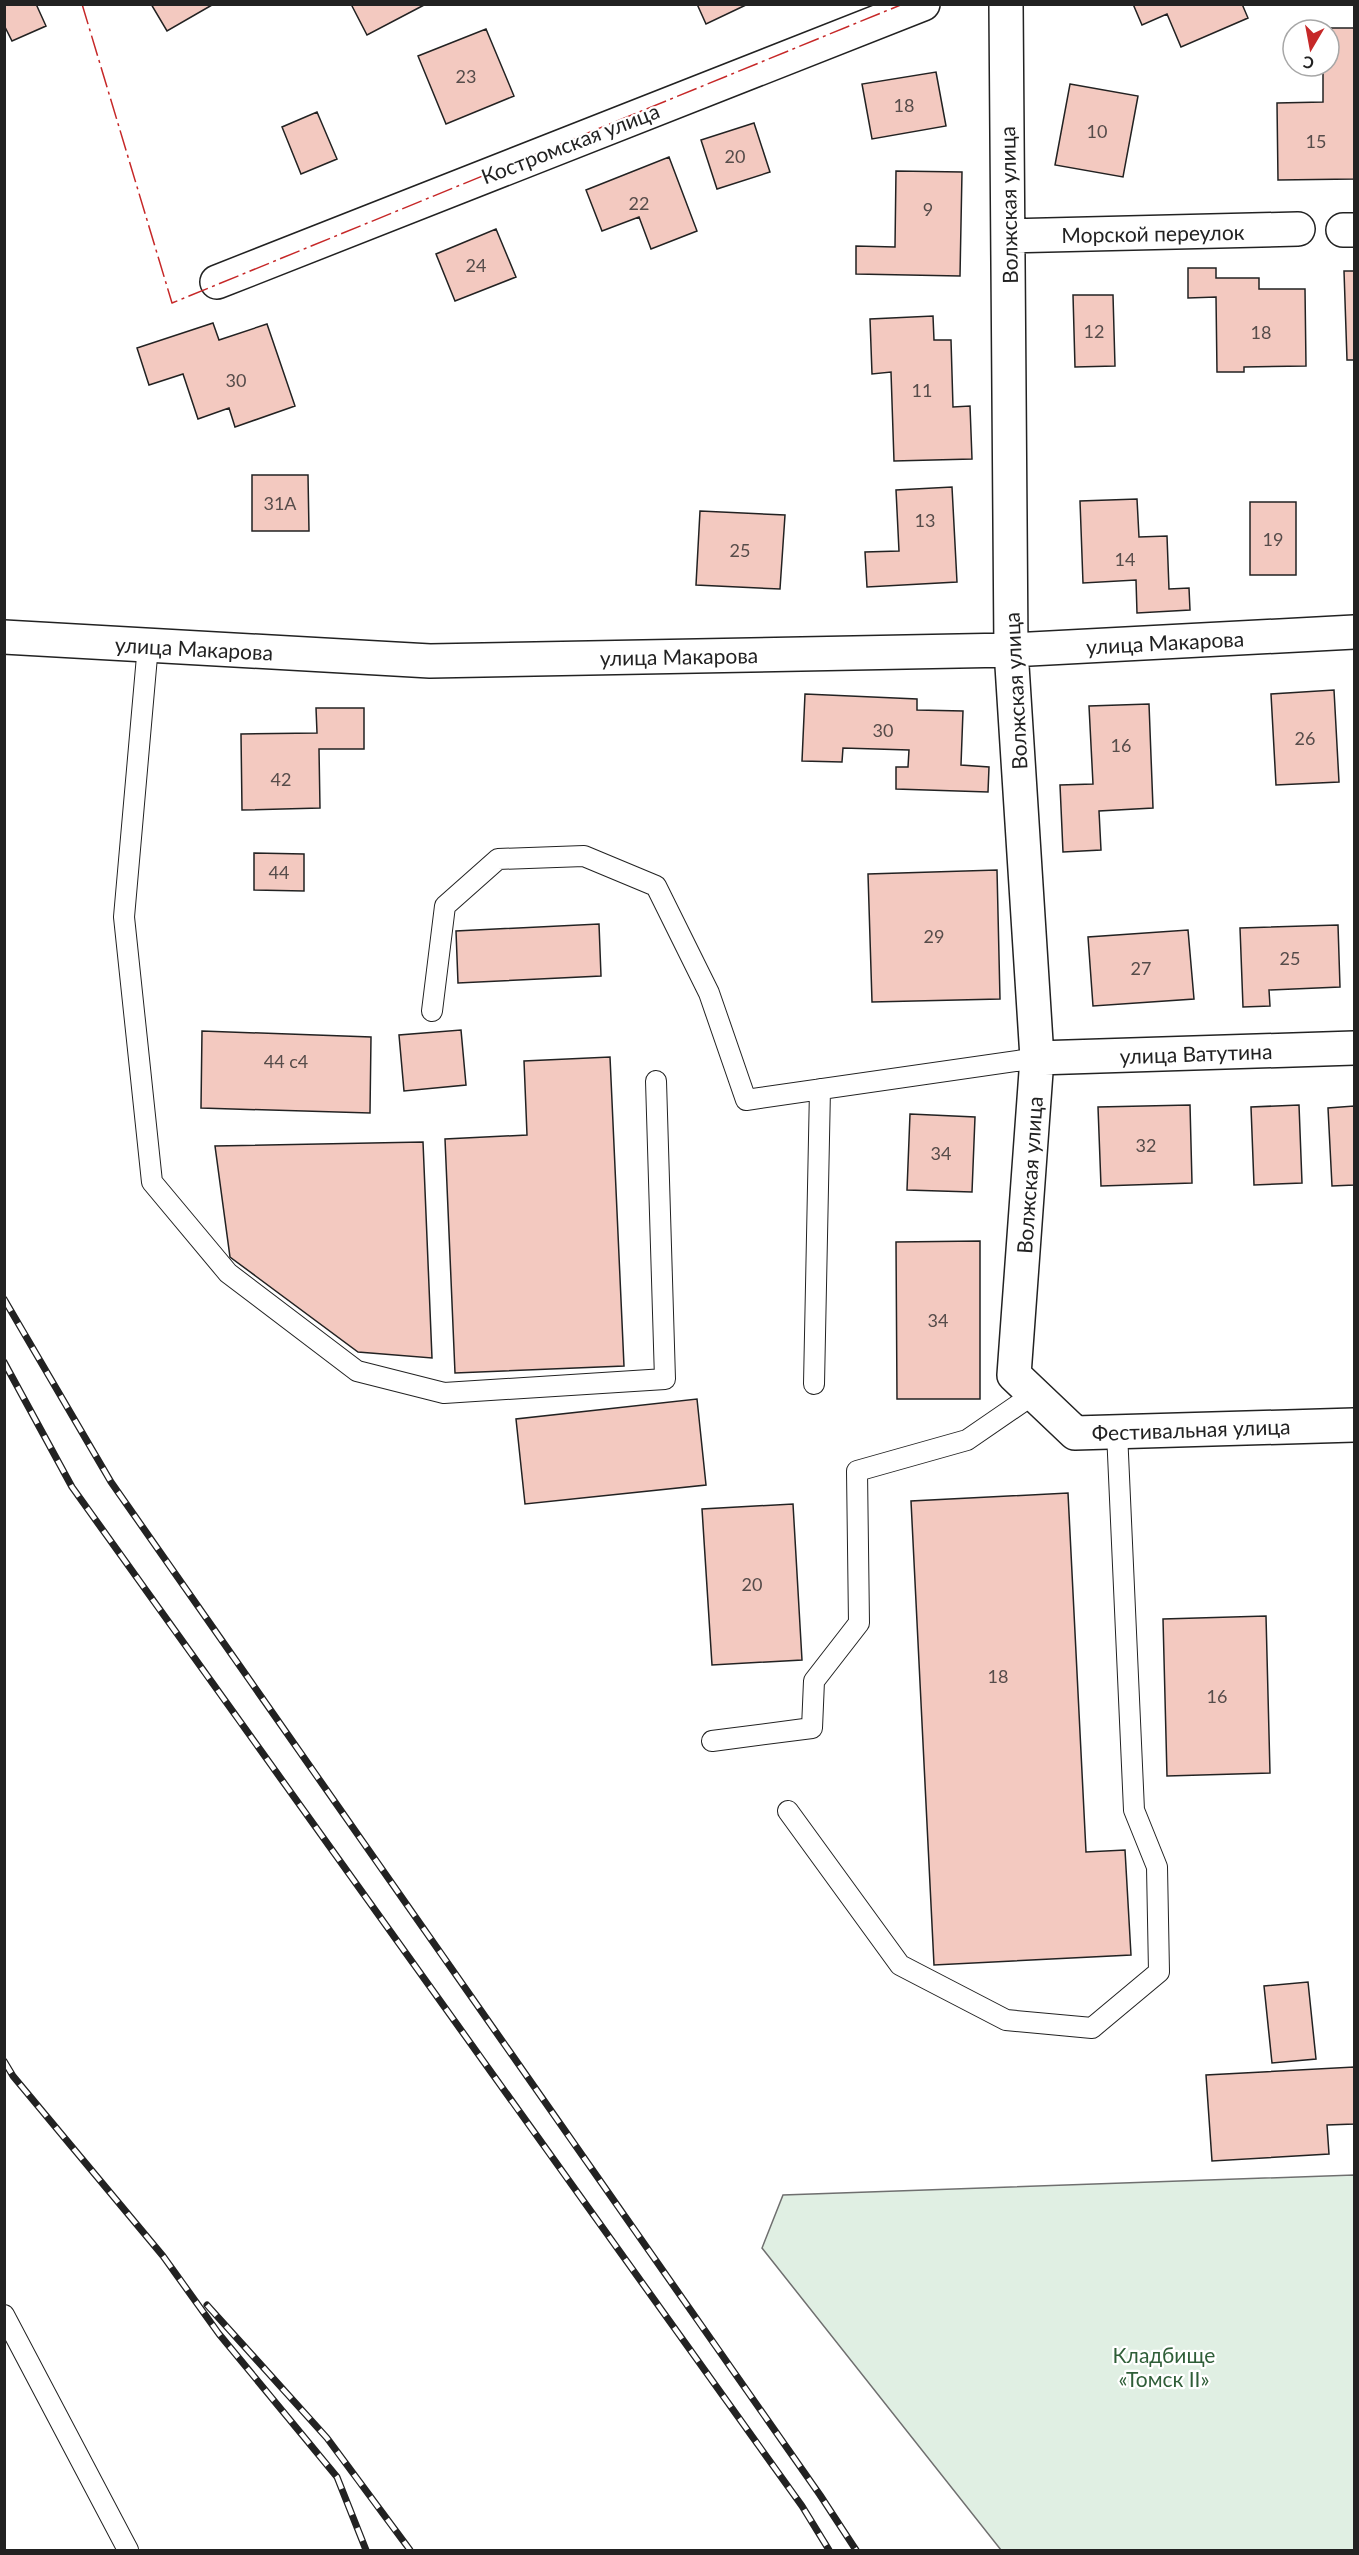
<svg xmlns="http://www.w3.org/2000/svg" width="1359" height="2555" font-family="Lato,sans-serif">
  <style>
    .green { fill: #e0efe3; stroke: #6f6f6f; stroke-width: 1.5 }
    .building { fill: #f3c9c0; stroke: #222; stroke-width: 1.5 }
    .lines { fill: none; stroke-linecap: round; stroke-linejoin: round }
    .service-casing { stroke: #222; stroke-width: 22 }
    .minor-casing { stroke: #222; stroke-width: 36 }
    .service { stroke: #fff; stroke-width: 20 }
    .minor { stroke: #fff; stroke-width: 33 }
    .rail-casing { stroke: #222; stroke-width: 7 }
    .rail { stroke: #fff; stroke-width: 4.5; stroke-dasharray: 14; stroke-linecap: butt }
    .power { stroke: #c62828; stroke-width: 1.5; stroke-dasharray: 21 4.5 3 4.5; stroke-linecap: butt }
    .labels { text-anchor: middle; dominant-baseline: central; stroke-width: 4.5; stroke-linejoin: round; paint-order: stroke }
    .number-label { font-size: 18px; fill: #564c4a }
    .street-label { font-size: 21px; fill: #222; stroke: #fff }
    .park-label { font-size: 21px; fill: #2f5e38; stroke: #fff }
  </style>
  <rect width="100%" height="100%" fill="#fff"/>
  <path class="green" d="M 1354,2175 L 1354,2550 L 1001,2550 L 762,2248 L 783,2195 Z"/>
  <path class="building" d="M 4,4 L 36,4 L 46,26 L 12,41 L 4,25 Z
    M 151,4 L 212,4 L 212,5 L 167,31 Z
    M 351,4 L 426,4 L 367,35 Z
    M 697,4 L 748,4 L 706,24 Z
    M 1133,4 L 1242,4 L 1248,18 L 1181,47 L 1167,14 L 1142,25 Z
    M 1293,28 L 1354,28 L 1354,179 L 1278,180 L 1277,103 L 1323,102 L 1323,66 L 1329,66 L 1329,30 L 1293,30 L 1293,49 Z
    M 486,29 L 514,96 L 446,124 L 418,56 Z
    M 936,72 L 946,126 L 872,139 L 862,84 Z
    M 1070,84 L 1138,96 L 1123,177 L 1055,165 Z
    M 317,112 L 337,159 L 301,174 L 282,127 Z
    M 754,123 L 770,172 L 717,189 L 701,140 Z
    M 669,157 L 697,231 L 651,249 L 639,217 L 602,231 L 586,190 Z
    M 896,171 L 962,172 L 960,276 L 856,274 L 856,246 L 895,247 Z
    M 496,229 L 516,277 L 455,301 L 436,254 Z
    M 1188,268 L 1216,268 L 1216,278 L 1259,278 L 1259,289 L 1305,289 L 1306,366 L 1244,367 L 1244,372 L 1217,372 L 1216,297 L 1188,298 Z
    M 1344,271 L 1354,271 L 1354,360 L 1347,360 Z
    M 1073,295 L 1113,295 L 1115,366 L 1075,367 Z
    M 933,316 L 934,340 L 951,340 L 953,407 L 970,406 L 972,459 L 894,461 L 891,372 L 872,374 L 870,319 Z
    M 213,323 L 219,340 L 267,324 L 295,406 L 235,427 L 229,408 L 198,419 L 183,374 L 149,385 L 137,348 Z
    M 252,475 L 308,475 L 309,531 L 252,531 Z
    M 952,487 L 957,582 L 867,587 L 865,552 L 899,551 L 896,490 Z
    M 1137,499 L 1139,537 L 1167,536 L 1169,589 L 1189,588 L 1190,610 L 1137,613 L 1136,580 L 1083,583 L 1080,501 Z
    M 1250,502 L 1296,502 L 1296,575 L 1250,575 Z
    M 700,511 L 785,515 L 780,589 L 696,585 Z
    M 1334,690 L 1339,782 L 1276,785 L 1271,694 Z
    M 805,694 L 917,699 L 917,710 L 963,711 L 961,765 L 989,767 L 988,792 L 896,789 L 896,767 L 908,767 L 909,750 L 843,748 L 842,762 L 802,761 Z
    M 1149,704 L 1153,808 L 1099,811 L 1101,850 L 1063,852 L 1060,785 L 1093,784 L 1089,706 Z
    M 316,708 L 364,708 L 364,749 L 319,749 L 320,808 L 242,810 L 241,734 L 317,733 Z
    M 254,853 L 304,854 L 304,891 L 254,890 Z
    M 997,870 L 1000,999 L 872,1002 L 868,874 Z
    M 599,924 L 601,976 L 458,983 L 456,931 Z
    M 1338,925 L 1340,987 L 1269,990 L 1270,1006 L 1243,1007 L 1240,928 Z
    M 1188,930 L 1194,999 L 1093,1006 L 1088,937 Z
    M 461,1030 L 466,1085 L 404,1091 L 399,1035 Z
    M 202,1031 L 371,1037 L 370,1113 L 201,1108 Z
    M 610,1057 L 624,1366 L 455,1373 L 445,1139 L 527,1135 L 524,1061 Z
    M 1190,1105 L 1192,1183 L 1101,1186 L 1098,1107 Z
    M 1299,1105 L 1302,1183 L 1254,1185 L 1251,1107 Z
    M 1354,1106 L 1354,1185 L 1332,1186 L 1328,1108 Z
    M 910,1114 L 975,1117 L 972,1192 L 907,1190 Z
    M 423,1142 L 432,1358 L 358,1352 L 230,1257 L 215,1146 Z
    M 980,1241 L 980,1399 L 897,1399 L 896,1242 Z
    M 697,1399 L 706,1485 L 525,1504 L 516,1419 Z
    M 1068,1493 L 1086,1852 L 1125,1850 L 1131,1955 L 934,1965 L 911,1501 Z
    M 793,1504 L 802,1660 L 712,1665 L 702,1509 Z
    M 1266,1616 L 1270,1773 L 1167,1776 L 1163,1619 Z
    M 1308,1982 L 1316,2059 L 1272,2063 L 1264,1986 Z
    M 1354,2067 L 1354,2124 L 1327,2125 L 1329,2154 L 1212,2161 L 1206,2075 Z"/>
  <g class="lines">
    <g class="service-casing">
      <path id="service" d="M 148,645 L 124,917 L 152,1182 L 228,1273 L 357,1371 L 444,1393 L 665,1379 L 656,1081
        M 432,1011 L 445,906 L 498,859 L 584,856 L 656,886 L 709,993 L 746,1100 L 1037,1058
        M 814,1384 L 820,1089
        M 712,1741 L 812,1728 L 814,1681 L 859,1623 L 857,1471 L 967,1440 L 1034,1394
        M 788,1811 L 900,1965 L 1006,2020 L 1092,2028 L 1159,1972 L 1157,1867 L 1134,1810 L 1117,1432
        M 4,2315 L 128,2550"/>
    </g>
    <g class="minor-casing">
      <path id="minor" d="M 1006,4 L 1011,650 L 1037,1058 L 1014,1375 L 1075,1433 L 1354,1425
        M 1343,230 L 1354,230
        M 1009,236 L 1298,229
        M 217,282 L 923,4
        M 4,637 L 430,661 L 1011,650 L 1354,632
        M 1037,1058 L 1354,1048"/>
    </g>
    <use href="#service" class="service"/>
    <use href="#minor" class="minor"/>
    <g class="rail-casing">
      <path id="rail" d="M 4,1299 L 111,1482 L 820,2495 L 856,2550
        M 4,1362 L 72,1487 L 802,2506 L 829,2550
        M 4,2061 L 13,2076 L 163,2256 L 219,2334 L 337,2477 L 366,2550
        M 207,2305 L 327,2438 L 410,2550"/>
    </g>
    <use href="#rail" class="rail"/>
    <path class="power" d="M 82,4 L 172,303 L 903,4"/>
  </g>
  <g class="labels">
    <g class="number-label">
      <text x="466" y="76">23</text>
      <text x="904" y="105">18</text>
      <text x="1097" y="131">10</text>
      <text x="1316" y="141">15</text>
      <text x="735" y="156">20</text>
      <text x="639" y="203">22</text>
      <text x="928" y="209">9</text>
      <text x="476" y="265">24</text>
      <text x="1094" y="331">12</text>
      <text x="1261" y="332">18</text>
      <text x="236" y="380">30</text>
      <text x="922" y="390">11</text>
      <text x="280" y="503">31А</text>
      <text x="925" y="520">13</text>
      <text x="1273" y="539">19</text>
      <text x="740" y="550">25</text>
      <text x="1125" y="559">14</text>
      <text x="883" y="730">30</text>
      <text x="1305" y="738">26</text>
      <text x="1121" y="745">16</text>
      <text x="281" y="779">42</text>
      <text x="279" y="872">44</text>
      <text x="934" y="936">29</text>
      <text x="1290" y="958">25</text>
      <text x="1141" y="968">27</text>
      <text x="286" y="1061">44 с4</text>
      <text x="1146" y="1145">32</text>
      <text x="941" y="1153">34</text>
      <text x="938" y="1320">34</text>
      <text x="752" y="1584">20</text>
      <text x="998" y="1676">18</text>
      <text x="1217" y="1696">16</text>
    </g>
    <g class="street-label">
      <text transform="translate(570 143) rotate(-21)">Костромская улица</text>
      <text transform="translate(1008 205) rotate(-91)">Волжская улица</text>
      <text transform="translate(1153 233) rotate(-1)">Морской переулок</text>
      <text transform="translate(1165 642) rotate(-3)">улица Макарова</text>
      <text transform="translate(194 648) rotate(3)">улица Макарова</text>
      <text transform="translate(679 656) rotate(-1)">улица Макарова</text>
      <text transform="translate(1015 691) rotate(-93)">Волжская улица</text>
      <text transform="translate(1196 1053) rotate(-2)">улица Ватутина</text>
      <text transform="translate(1029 1175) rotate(-86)">Волжская улица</text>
      <text transform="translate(1191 1429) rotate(-2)">Фестивальная улица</text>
    </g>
    <g class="park-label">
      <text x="1164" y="2354">Кладбище<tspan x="1164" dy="24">«Томск II»</tspan></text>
    </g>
  </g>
  <rect width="1359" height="2555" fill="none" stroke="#222222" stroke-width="12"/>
  <g transform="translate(1311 48) rotate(190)"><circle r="28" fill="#ffffff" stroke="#a7a7a7" stroke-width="1.5"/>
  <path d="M0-4.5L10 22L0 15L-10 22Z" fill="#c62828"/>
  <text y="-9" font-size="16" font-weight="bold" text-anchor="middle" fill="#222222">С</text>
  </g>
</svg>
